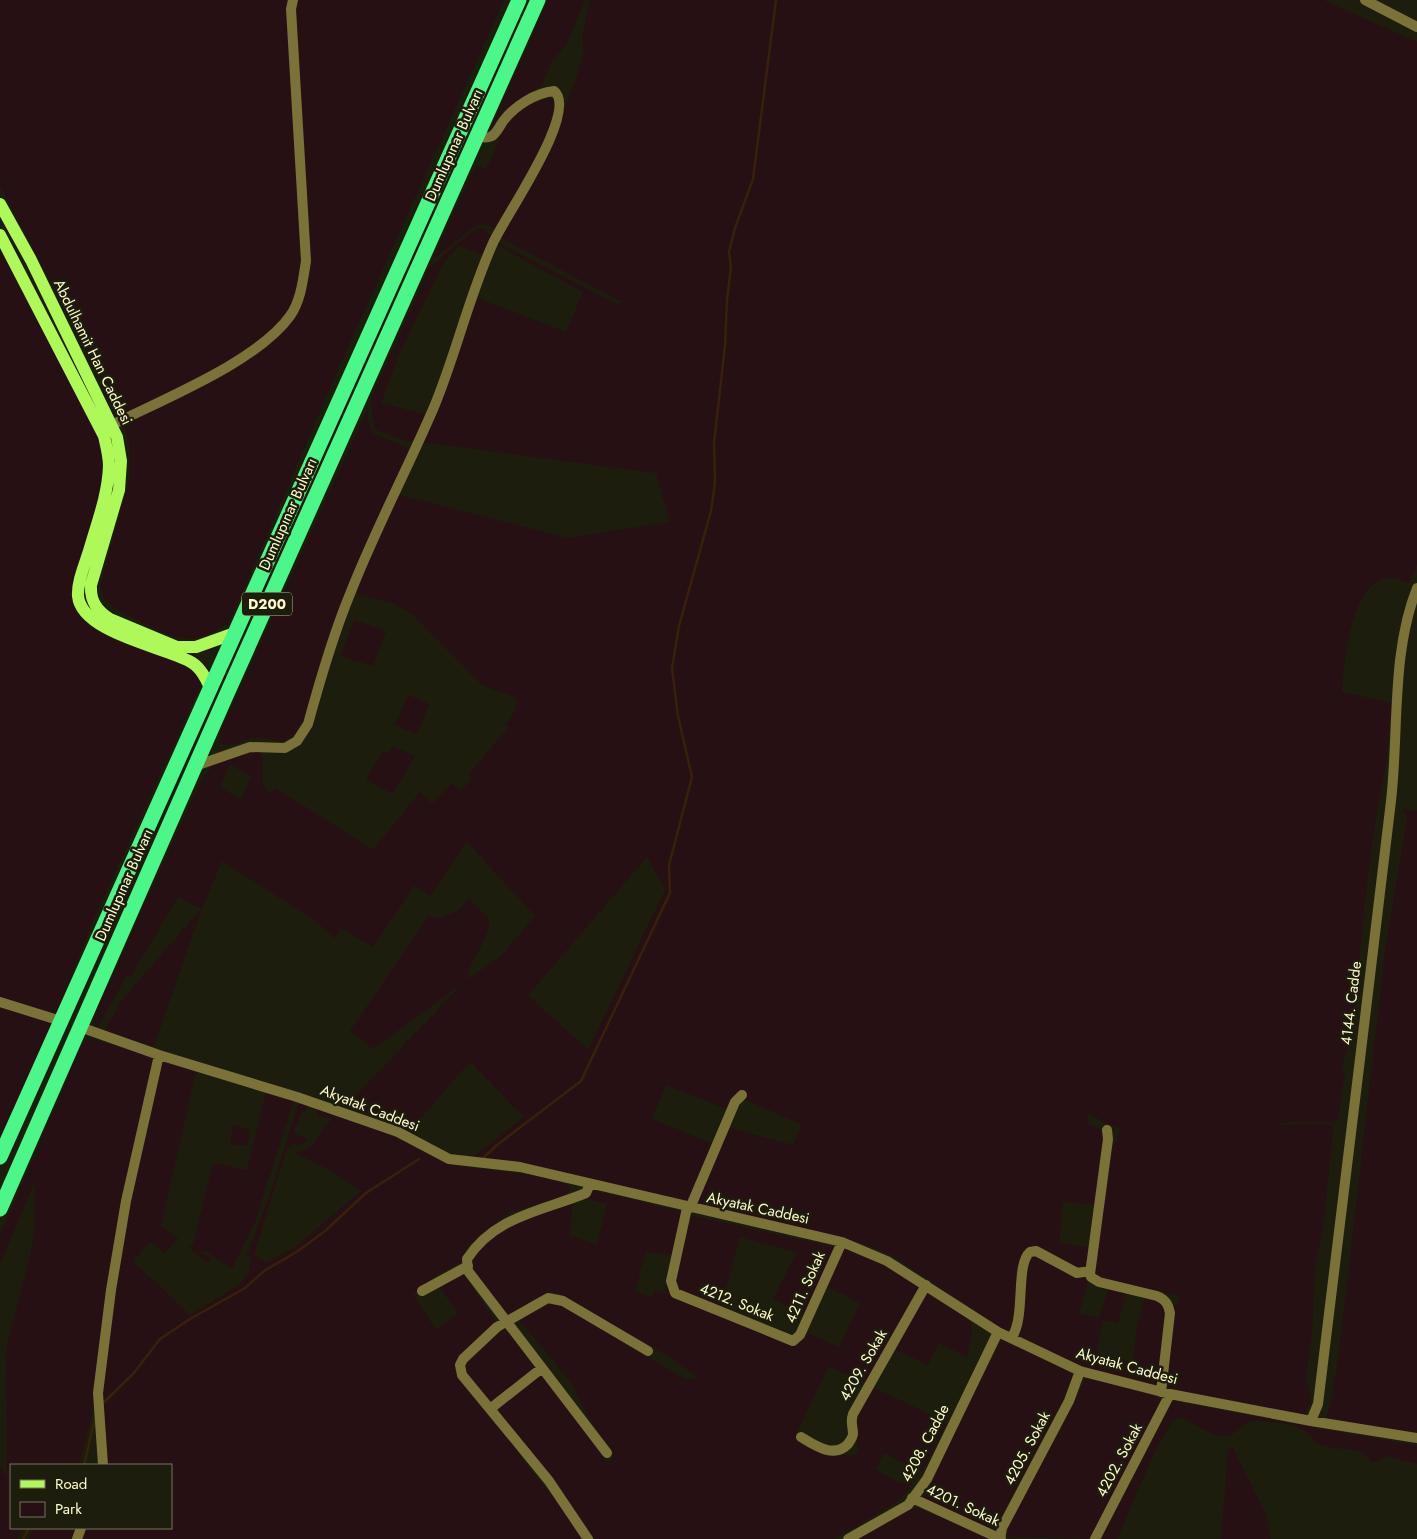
<svg xmlns="http://www.w3.org/2000/svg" width="1417" height="1539" font-family="Jost,sans-serif">
  <style>
    .green { fill: #271014; fill-rule: evenodd }
    .lines { fill: none; stroke-linecap: round; stroke-linejoin: round }
    .stream { stroke: #38200b; stroke-width: 2.5 }
    .minor { stroke: #7a7239; stroke-width: 10 }
    .major { stroke: #aef857; stroke-width: 12 }
    .highway { stroke: #4bf788; stroke-width: 15 }
    .labels { text-anchor: middle; dominant-baseline: central; stroke-width: 5; stroke-linejoin: round; paint-order: stroke }
    .shield { fill: #1d1d0d; stroke: #bab892; stroke-width: 1 }
    .shield-label { font-size: 14px; font-weight: bold; fill: #fdfacb }
    .street-label { font-size: 15px; fill: #fdfacb; stroke: #1d1d0d }
  </style>
  <rect width="100%" height="100%" fill="#1d1d0d"/>
  <path class="green" d="M 0,0 L 504,0 L 343,358 L 229,623 C 217,630 201,641 186,639 C 171,638 116,611 106,601 C 103,597 102,591 100,587 L 130,477 L 129,440 L 118,411 L 0,186 Z
    M 548,0 L 585,0 L 567,43 L 550,65 L 542,85 L 504,110 L 493,130 L 490,130 Z
    M 590,0 L 1323,0 L 1417,42 L 1417,564 L 1413,576 L 1408,583 C 1353,554 1344,661 1342,692 L 1392,703 L 1386,763 L 1374,830 L 1364,910 L 1352,1036 L 1341,1069 L 1345,1072 L 1338,1119 L 1333,1122 L 1287,1122 L 1272,1126 L 1323,1123 L 1333,1127 L 1324,1223 L 1315,1265 L 1312,1334 L 1306,1378 L 1311,1399 L 1305,1415 L 1170,1389 L 1165,1382 L 1174,1307 L 1178,1304 L 1180,1296 L 1100,1278 L 1093,1273 L 1112,1147 L 1117,1140 L 1120,1128 L 1104,1123 L 1091,1114 L 1087,1115 L 1089,1124 L 1101,1130 L 1104,1134 L 1096,1205 L 1063,1202 L 1059,1243 L 1091,1248 L 1085,1266 L 1078,1267 L 1029,1250 L 1014,1330 L 1005,1330 L 996,1325 L 891,1255 L 869,1246 L 827,1233 L 693,1206 L 730,1128 L 793,1145 L 802,1125 L 742,1098 L 727,1109 L 666,1085 L 652,1119 L 713,1144 L 689,1203 L 471,1159 L 524,1117 L 470,1062 L 411,1129 L 346,1106 L 464,982 L 373,1049 L 350,1031 L 429,915 L 437,919 L 457,911 L 469,899 L 489,920 C 489,945 467,959 468,979 L 500,957 L 535,916 L 467,842 L 430,896 L 415,885 L 373,947 L 341,928 L 335,938 L 314,920 L 222,861 L 202,908 L 154,1046 L 104,1032 L 122,1000 L 201,909 L 178,897 L 130,977 L 127,975 L 98,1027 L 94,1026 L 93,1023 L 99,1005 L 201,780 L 215,763 L 256,749 L 263,757 L 262,783 L 270,794 L 276,788 L 373,850 L 420,792 L 432,804 L 452,783 L 461,791 L 472,779 L 468,775 L 509,727 L 504,726 C 512,718 517,710 516,698 C 504,692 492,690 481,684 L 413,615 L 393,603 L 359,595 L 356,589 L 396,494 L 567,538 L 670,522 L 656,473 L 422,442 L 477,298 L 566,332 L 583,292 L 497,245 L 498,243 L 617,304 L 622,302 L 501,238 L 561,118 L 576,79 L 584,51 L 582,37 ZM 230,764 L 251,777 L 241,800 L 220,787 ZM 647,857 L 665,890 L 588,1050 L 528,995 Z
    M 551,98 L 555,101 C 555,145 517,193 495,229 L 484,224 L 475,226 L 432,260 L 474,169 L 478,166 L 485,169 C 497,153 497,138 506,122 C 513,109 538,101 551,98 Z
    M 481,228 L 487,231 L 492,238 L 486,256 L 460,246 L 443,263 L 398,357 L 381,403 L 428,415 L 416,440 L 409,442 L 374,429 L 371,399 L 429,268 C 446,256 463,235 481,228 Z
    M 0,247 L 101,443 L 102,487 L 76,604 L 190,664 L 202,683 L 92,923 L 59,1008 L 0,1140 Z
    M 368,408 L 368,420 L 373,434 L 408,448 L 409,451 L 307,719 L 296,734 L 281,742 C 272,740 264,737 254,738 C 240,739 233,750 219,743 L 221,730 Z
    M 354,620 L 386,631 L 373,666 L 340,656 Z
    M 408,695 L 429,704 L 417,734 L 395,725 Z
    M 393,746 L 415,756 L 393,794 L 366,780 L 383,751 L 389,753 Z
    M 1403,809 L 1417,811 L 1417,1435 L 1326,1418 L 1331,1401 L 1339,1352 L 1386,944 L 1407,819 Z
    M 92,1039 L 152,1057 L 154,1062 L 94,1405 L 79,1465 L 11,1465 L 11,1528 L 21,1528 L 17,1539 L 0,1539 L 0,1465 L 7,1478 L 6,1358 L 8,1341 L 30,1256 L 35,1230 L 35,1181 L 0,1264 L 0,1235 L 81,1047 L 86,1040 Z
    M 165,1061 L 196,1071 L 161,1226 L 178,1238 L 165,1253 L 150,1242 L 133,1261 L 190,1315 L 239,1285 L 249,1272 L 251,1258 L 247,1255 L 272,1189 L 299,1101 L 308,1105 L 307,1109 L 301,1114 L 293,1133 L 308,1139 L 300,1145 L 292,1144 L 287,1148 L 254,1254 L 265,1263 L 294,1248 L 361,1191 L 335,1173 L 295,1153 L 311,1147 L 322,1130 L 332,1119 L 317,1115 L 317,1109 L 382,1131 L 452,1165 L 544,1177 L 569,1185 L 571,1190 L 565,1195 L 509,1213 L 468,1246 L 461,1262 L 438,1274 L 413,1295 L 436,1330 L 458,1313 L 438,1285 L 462,1272 L 496,1322 L 461,1355 L 454,1370 L 517,1448 L 522,1459 L 568,1515 L 584,1539 L 79,1539 L 84,1528 L 171,1528 L 171,1465 L 106,1465 L 101,1401 L 121,1249 L 129,1199 L 161,1065 Z
    M 266,1091 L 294,1099 L 254,1225 L 232,1269 L 205,1251 L 198,1253 L 212,1258 L 207,1263 L 189,1247 L 193,1245 L 213,1163 L 247,1170 Z
    M 233,1125 L 250,1130 L 248,1146 L 230,1144 Z
    M 592,1190 L 683,1212 L 674,1256 L 646,1252 L 635,1292 L 652,1297 L 654,1290 L 664,1293 L 666,1286 L 674,1295 L 788,1344 L 797,1347 L 804,1332 L 839,1347 L 860,1303 L 825,1285 L 845,1248 L 891,1268 L 920,1287 L 865,1383 L 829,1366 L 795,1436 L 820,1451 L 841,1452 L 842,1454 L 851,1456 L 858,1453 L 855,1426 L 857,1417 L 872,1387 L 944,1421 L 947,1423 L 922,1472 L 884,1453 L 875,1469 L 901,1484 L 912,1480 L 910,1488 L 896,1503 L 834,1539 L 594,1539 L 570,1504 L 499,1413 L 499,1408 L 541,1374 L 607,1462 L 612,1459 L 613,1453 L 610,1447 L 590,1421 L 571,1382 L 520,1321 L 548,1301 L 560,1305 L 687,1380 L 699,1378 L 671,1358 L 558,1293 C 539,1291 523,1307 508,1318 C 498,1305 478,1286 472,1272 C 463,1250 510,1223 527,1216 C 541,1211 557,1208 572,1204 L 570,1236 L 597,1244 L 607,1204 L 585,1198 Z
    M 689,1215 L 835,1247 L 804,1314 L 773,1299 L 797,1252 L 740,1237 L 721,1306 L 678,1291 L 673,1281 Z
    M 1034,1254 L 1083,1277 L 1088,1282 L 1079,1313 L 1099,1318 L 1109,1287 L 1126,1293 L 1118,1323 L 1103,1320 L 1096,1354 L 1133,1362 L 1137,1327 L 1145,1298 L 1157,1300 L 1167,1311 L 1159,1381 L 1154,1385 C 1106,1378 1060,1361 1018,1334 L 1026,1268 L 1029,1258 Z
    M 926,1288 L 970,1316 L 972,1332 L 967,1357 L 939,1343 L 928,1365 L 892,1348 Z
    M 506,1328 L 536,1368 L 489,1404 L 463,1368 L 463,1362 Z
    M 1002,1339 L 1073,1374 L 1062,1402 L 997,1524 L 989,1528 L 926,1500 L 923,1495 Z
    M 1090,1378 L 1157,1395 L 1161,1404 L 1089,1539 L 1010,1537 L 1007,1529 L 1073,1405 L 1085,1379 Z
    M 1173,1401 L 1417,1446 L 1417,1464 L 1386,1456 L 1373,1463 C 1355,1442 1343,1453 1321,1445 C 1314,1443 1312,1438 1307,1433 C 1298,1425 1282,1423 1271,1422 C 1265,1421 1256,1419 1251,1421 C 1242,1423 1236,1436 1225,1436 C 1211,1436 1192,1422 1180,1417 L 1174,1419 L 1154,1453 L 1117,1539 L 1101,1539 Z
    M 1232,1446 L 1265,1512 L 1271,1539 L 1221,1539 L 1228,1449 Z
    M 918,1508 L 983,1535 L 991,1539 L 859,1539 L 909,1509 Z
    M 34,1528 L 78,1528 L 73,1539 L 29,1539 Z"/>
  <g class="lines">
    <path class="stream" d="M 483,1158 L 497,1145 L 581,1081 L 670,893 L 669,865 L 692,777 L 678,716 L 672,668 L 679,626 L 711,511 L 715,483 L 714,443 L 725,346 L 727,300 L 731,267 L 729,252 L 735,228 L 753,179 L 776,0
      M 103,1403 L 133,1374 L 160,1339 L 190,1319 L 245,1288 L 264,1271 L 298,1251 L 325,1231 L 366,1193 L 419,1159
      M 84,1465 L 95,1418
      M 23,1539 L 29,1528"/>
    <path class="minor" d="M 1365,0 L 1417,27
      M 112,425 C 163,399 257,362 290,316 C 301,301 303,279 306,261 L 291,9 L 293,0
      M 195,766 L 250,747 L 285,748 L 297,741 L 308,724 C 320,680 333,635 350,594 C 375,530 407,470 434,407 C 456,354 469,296 493,243 C 503,219 580,111 554,91 C 535,93 515,106 504,120 C 500,125 498,132 492,136 C 487,139 482,137 477,136
      M 0,1002 L 61,1021
      M 80,1027 L 159,1055 L 297,1097 L 398,1132 L 449,1159 L 520,1167 L 842,1242 L 887,1261 L 998,1332 L 1080,1371 L 1170,1394 L 1311,1421 L 1417,1438
      M 1107,1130 L 1108,1139 L 1090,1274 L 1091,1277 L 1099,1282 L 1157,1296 C 1166,1300 1168,1304 1170,1313 L 1161,1392
      M 590,1184 L 586,1193 C 542,1211 495,1216 467,1259 L 468,1271 L 607,1453
      M 687,1208 L 671,1281 L 675,1293 L 793,1341 L 800,1335 L 842,1242
      M 690,1208 L 735,1102 L 742,1095
      M 422,1291 L 468,1266
      M 1012,1337 C 1026,1316 1015,1265 1030,1252 L 1036,1251 L 1077,1273 L 1090,1271
      M 542,1368 L 490,1409 L 462,1375 L 460,1365 L 463,1359 L 497,1327 L 548,1298 L 563,1301 L 648,1351
      M 490,1409 L 549,1481 L 588,1539
      M 1311,1421 L 1318,1404 C 1344,1203 1366,1002 1391,801 C 1399,732 1391,653 1417,588
      M 801,1437 C 814,1445 834,1459 848,1444 C 850,1441 853,1437 853,1434 C 853,1426 850,1422 853,1414 L 926,1285
      M 103,1465 L 98,1393 L 111,1290 L 126,1201 L 159,1055
      M 912,1498 L 1001,1539
      M 77,1539 L 81,1528
      M 848,1539 L 908,1505 L 927,1479 L 998,1332
      M 1000,1539 L 1002,1528 L 1069,1401 L 1080,1371
      M 1095,1539 L 1170,1394"/>
    <path class="major" d="M 0,204 L 31,260 L 117,437 L 121,461 L 119,490 L 91,585 C 90,601 97,611 110,619 L 177,647 L 196,647 L 235,633
      M 0,235 L 104,436 C 106,445 109,456 109,466 C 108,495 97,523 89,551 C 85,564 77,582 78,596 C 81,632 163,647 189,661 C 200,666 206,678 210,688"/>
    <path class="highway" d="M 0,1157 L 519,0
      M 0,1209 L 226,696 L 538,0"/>
  </g>
  <g class="labels">
    <rect class="shield" x="242" y="592.5" width="50" height="23" rx="4"/>
    <g class="shield-label">
      <text x="267" y="604">D200</text>
    </g>
    <g class="street-label">
      <text transform="translate(454 145) rotate(-66)">Dumlupınar Bulvarı</text>
      <text transform="translate(93 352) rotate(64)">Abdulhamit Han Caddesi</text>
      <text transform="translate(288 514) rotate(-66)">Dumlupınar Bulvarı</text>
      <text transform="translate(124 885) rotate(-66)">Dumlupınar Bulvarı</text>
      <text transform="translate(1351 1003) rotate(-83)">4144. Cadde</text>
      <text transform="translate(370 1108) rotate(21)">Akyatak Caddesi</text>
      <text transform="translate(758 1208) rotate(12)">Akyatak Caddesi</text>
      <text transform="translate(805 1287) rotate(-66)">4211. Sokak</text>
      <text transform="translate(737 1302) rotate(22)">4212. Sokak</text>
      <text transform="translate(863 1365) rotate(-60)">4209. Sokak</text>
      <text transform="translate(1127 1366) rotate(15)">Akyatak Caddesi</text>
      <text transform="translate(925 1443) rotate(-62)">4208. Cadde</text>
      <text transform="translate(1027 1448) rotate(-62)">4205. Sokak</text>
      <text transform="translate(1119 1460) rotate(-62)">4202. Sokak</text>
      <text transform="translate(963 1505) rotate(25)">4201. Sokak</text>
    </g>
  </g>
  <rect x="10" y="1464" width="162" height="65" fill="#1d1d0d" stroke="#777559"/>
  <rect x="20" y="1480" width="25" height="8" fill="#aef857" stroke="#777559"/>
  <text x="55" y="1489" font-size="15" fill="#fdfacb">Road</text>
  <rect x="20" y="1502" width="25" height="15" fill="#271014" stroke="#777559"/>
  <text x="55" y="1514" font-size="15" fill="#fdfacb">Park</text>
</svg>
